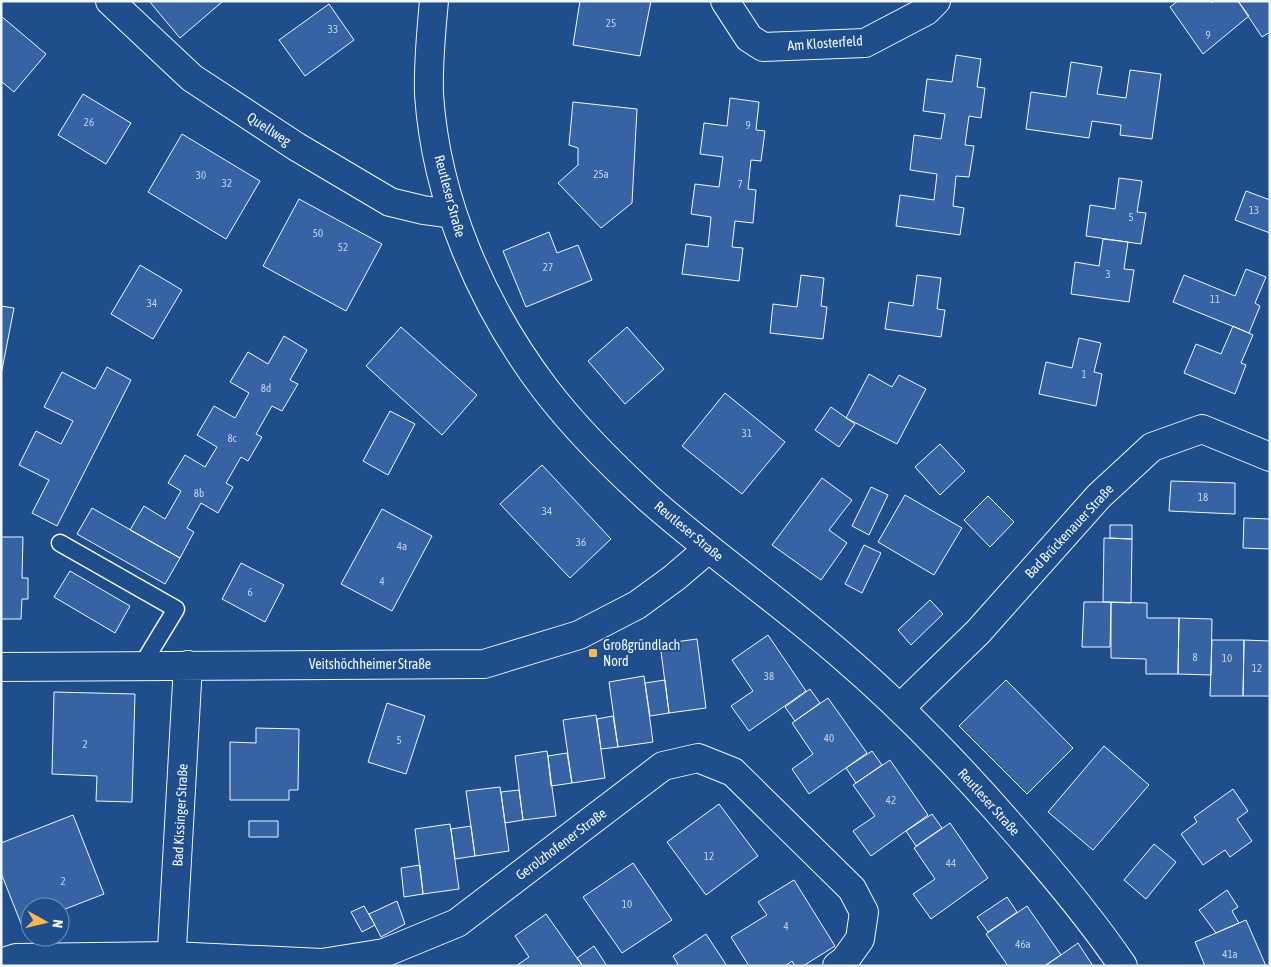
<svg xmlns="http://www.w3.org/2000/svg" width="1271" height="967" font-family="'Asap Condensed',sans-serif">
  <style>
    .building { fill: #3563a3; stroke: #f2f6ff }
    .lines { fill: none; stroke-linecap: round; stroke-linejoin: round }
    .lane-casing { stroke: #f2f6ff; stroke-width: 19 }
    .street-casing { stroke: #f2f6ff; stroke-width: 30 }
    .secondary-casing { stroke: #f2f6ff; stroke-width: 30 }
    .lane { stroke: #1f4e8c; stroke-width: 16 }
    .street { stroke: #1f4e8c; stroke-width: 28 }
    .secondary { stroke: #1f4e8c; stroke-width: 28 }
    .poi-dot { fill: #ffb74d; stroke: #1f4e8c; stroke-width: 2 }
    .labels { text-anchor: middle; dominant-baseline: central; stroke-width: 4; stroke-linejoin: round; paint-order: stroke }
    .number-label { font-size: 11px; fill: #c3d1e8 }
    .street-label { font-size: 14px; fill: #f2f6ff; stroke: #1f4e8c }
    .poi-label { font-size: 14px; fill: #f2f6ff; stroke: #1f4e8c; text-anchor: start }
  </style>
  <rect width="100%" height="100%" fill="#1f4e8c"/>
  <path class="building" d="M 149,1 L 222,1 L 222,2 L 180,38 Z
    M 580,1 L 651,1 L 640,56 L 573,45 Z
    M 1178,1 L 1211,1 L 1212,3 L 1214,1 L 1238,1 L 1249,16 L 1203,54 L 1170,7 Z
    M 1238,1 L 1270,1 L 1270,32 L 1262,37 Z
    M 329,4 L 354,40 L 305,76 L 279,40 Z
    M 1,16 L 46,54 L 14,92 L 1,81 Z
    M 956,55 L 981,59 L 977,87 L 985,88 L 981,118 L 969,116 L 965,145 L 974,146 L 969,177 L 956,176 L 953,206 L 964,208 L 960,235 L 896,226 L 900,195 L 934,200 L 937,174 L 910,170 L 914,135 L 941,139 L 945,114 L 923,111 L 927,79 L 952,82 Z
    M 1071,62 L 1102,67 L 1097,94 L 1126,98 L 1130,70 L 1161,74 L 1152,139 L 1120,135 L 1121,125 L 1092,121 L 1089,138 L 1026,129 L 1031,92 L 1066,97 Z
    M 83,94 L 131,123 L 106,164 L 58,135 Z
    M 730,98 L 759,102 L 756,130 L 765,131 L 761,161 L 751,160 L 748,189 L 756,190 L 753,223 L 735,221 L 732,247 L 743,248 L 739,281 L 682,274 L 686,244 L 708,247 L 711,217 L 691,214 L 695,184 L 719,187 L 723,157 L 700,154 L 704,123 L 727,126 Z
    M 573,102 L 637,109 L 632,203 L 601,228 L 558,183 L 578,165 L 578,148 L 569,145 Z
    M 182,134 L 260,181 L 226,239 L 148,192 Z
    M 1119,178 L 1142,181 L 1137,212 L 1146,213 L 1141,244 L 1086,236 L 1090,205 L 1115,209 Z
    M 1246,191 L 1270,200 L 1270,233 L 1235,220 Z
    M 299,199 L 382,244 L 346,311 L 263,266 Z
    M 549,232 L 557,253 L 578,245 L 592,280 L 526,307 L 503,251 Z
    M 1103,239 L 1128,242 L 1124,269 L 1134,270 L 1129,302 L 1071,294 L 1075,262 L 1099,266 Z
    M 140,265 L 182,290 L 153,339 L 111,314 Z
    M 1246,269 L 1266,277 L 1255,303 L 1260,306 L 1249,333 L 1173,302 L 1184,275 L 1235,296 Z
    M 801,275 L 824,278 L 821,306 L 827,307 L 823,339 L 770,333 L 773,304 L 797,307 Z
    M 917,275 L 941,278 L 937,309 L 945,310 L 941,337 L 885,329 L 889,302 L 913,306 Z
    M 1,306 L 14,308 L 1,375 Z
    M 1233,326 L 1253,335 L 1241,363 L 1246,365 L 1235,394 L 1184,373 L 1196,344 L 1221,354 Z
    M 401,327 L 477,395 L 442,435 L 366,366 Z
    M 627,327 L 664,369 L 625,404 L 588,361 Z
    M 284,336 L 307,350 L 290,380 L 298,384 L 282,411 L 272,406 L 256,434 L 262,437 L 248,461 L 241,457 L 226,483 L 233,487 L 218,513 L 201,503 L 187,528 L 194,532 L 180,558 L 130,530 L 144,506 L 165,519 L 181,491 L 168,483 L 185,455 L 205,467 L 217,447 L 197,435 L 214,406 L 235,418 L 249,393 L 230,382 L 248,352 L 268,364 Z
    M 1079,338 L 1101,343 L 1094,372 L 1102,374 L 1096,406 L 1039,394 L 1046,362 L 1072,368 Z
    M 107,367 L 131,380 L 57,526 L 32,513 L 49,480 L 19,465 L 36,431 L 61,444 L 73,421 L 44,407 L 62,372 L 95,389 Z
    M 869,374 L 892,387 L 899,375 L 926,389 L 897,444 L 846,418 Z
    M 725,393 L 785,442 L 742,494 L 682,446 Z
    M 831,407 L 855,424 L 839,447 L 815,430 Z
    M 390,411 L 415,424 L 388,475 L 363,461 Z
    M 940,444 L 965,471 L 940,495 L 915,467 Z
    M 542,465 L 611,539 L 570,578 L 500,504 Z
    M 822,478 L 852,500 L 829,530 L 847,543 L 821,580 L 772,545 Z
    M 1171,481 L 1235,483 L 1235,514 L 1169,511 Z
    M 871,487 L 888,495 L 869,535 L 852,526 Z
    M 905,495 L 962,528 L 934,575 L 878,542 Z
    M 988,496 L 1014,522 L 990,547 L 964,520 Z
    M 92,508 L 180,558 L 165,584 L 77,534 Z
    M 382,509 L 432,536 L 392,611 L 341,584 Z
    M 1244,518 L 1270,519 L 1270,549 L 1243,548 Z
    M 1110,525 L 1132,525 L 1132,539 L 1110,538 Z
    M 1,537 L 23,537 L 22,578 L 28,578 L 28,599 L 22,599 L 21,619 L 1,619 Z
    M 1104,538 L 1132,539 L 1131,603 L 1103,602 Z
    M 864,545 L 881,553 L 862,593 L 845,584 Z
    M 241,563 L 284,585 L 265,622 L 222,599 Z
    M 70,571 L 130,606 L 115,633 L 54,597 Z
    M 930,600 L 943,614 L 911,645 L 898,630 Z
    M 1084,602 L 1111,602 L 1110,647 L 1082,647 Z
    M 1111,602 L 1147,603 L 1147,618 L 1179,618 L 1178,674 L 1146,674 L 1146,659 L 1111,658 Z
    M 1179,618 L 1212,619 L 1211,675 L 1178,674 Z
    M 768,635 L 806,691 L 749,731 L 731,706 L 753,691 L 732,660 Z
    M 697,639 L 706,708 L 669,713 L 660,644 Z
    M 1212,640 L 1244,640 L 1243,696 L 1210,696 Z
    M 1244,640 L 1270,641 L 1270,696 L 1243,696 Z
    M 644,676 L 653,742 L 618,747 L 609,682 Z
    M 665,680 L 669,713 L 650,716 L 645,683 Z
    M 1006,680 L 1073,748 L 1027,794 L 959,726 Z
    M 810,689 L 820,703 L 795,721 L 785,707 Z
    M 54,692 L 135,694 L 132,802 L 96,801 L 97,776 L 52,774 Z
    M 828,698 L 867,753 L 809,794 L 792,769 L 813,754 L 792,723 Z
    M 387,703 L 425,716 L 406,774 L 368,762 Z
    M 596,715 L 605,778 L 572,783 L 563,720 Z
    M 613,716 L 618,747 L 601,749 L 597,719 Z
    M 256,728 L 299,729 L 298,790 L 289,790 L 289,800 L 230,800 L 230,742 L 256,743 Z
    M 1104,746 L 1149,785 L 1093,850 L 1048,812 Z
    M 547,751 L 556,816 L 523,820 L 515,756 Z
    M 872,751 L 882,765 L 856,783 L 846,768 Z
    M 567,753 L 572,783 L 551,786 L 548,756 Z
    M 890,760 L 928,815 L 871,856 L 853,831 L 875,816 L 853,785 Z
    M 500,787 L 509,851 L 475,856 L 466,791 Z
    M 1233,789 L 1248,811 L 1237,819 L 1252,841 L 1230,857 L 1225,850 L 1203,865 L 1181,834 L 1197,822 L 1194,817 Z
    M 519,790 L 523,820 L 505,823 L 501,792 Z
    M 719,804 L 758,856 L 706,895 L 667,842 Z
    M 932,814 L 942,828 L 916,846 L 906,831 Z
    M 73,815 L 104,894 L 60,911 L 60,907 L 30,907 L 30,923 L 22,926 L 1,873 L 1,843 Z
    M 249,821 L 278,821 L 278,837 L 249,837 Z
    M 950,823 L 988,878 L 931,919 L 913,894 L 935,879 L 914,848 Z
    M 450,824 L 459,889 L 423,894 L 415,829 Z
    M 471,826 L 475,856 L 455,859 L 451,829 Z
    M 1154,844 L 1176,862 L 1146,899 L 1124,880 Z
    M 633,863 L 672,920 L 622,953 L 583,897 Z
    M 420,865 L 423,894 L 404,897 L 401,868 Z
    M 794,880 L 835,946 L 803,966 L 795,966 L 792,961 L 785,966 L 749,966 L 731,937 L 767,915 L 758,902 Z
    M 1227,890 L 1238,907 L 1232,911 L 1239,923 L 1216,933 L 1199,910 Z
    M 1007,897 L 1017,912 L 988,932 L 977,917 Z
    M 397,901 L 405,924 L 381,937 L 369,914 Z
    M 364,906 L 375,925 L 362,932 L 351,912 Z
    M 1027,906 L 1061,955 L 1044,966 L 1008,966 L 986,934 Z
    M 546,914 L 577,958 L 583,966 L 516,966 L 529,957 L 515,936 Z
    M 1246,920 L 1266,966 L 1205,966 L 1195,942 Z
    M 706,934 L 727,966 L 679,966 L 673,956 Z
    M 1078,943 L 1093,966 L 1045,966 Z
    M 594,946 L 607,966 L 583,966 L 577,958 Z"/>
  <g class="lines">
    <g class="lane-casing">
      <path id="lane" d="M 60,543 L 176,609 L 142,665"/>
    </g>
    <g class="street-casing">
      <path id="street" d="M 110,1 L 192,78 L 297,147 L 390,202 L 423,210 L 452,214
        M 725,1 L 749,38 L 763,47 L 865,43 L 926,11 L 936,1
        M 1,667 L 484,664 L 579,635 L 637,605 L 674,578 L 708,549
        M 900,708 L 978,632 L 1099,496 L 1152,447 L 1202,429 L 1270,457
        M 1,963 L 16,958 L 172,956 L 322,963 L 384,953 L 457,923 L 663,766 L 698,758 L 733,772 L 852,889 L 864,912 L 860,939 L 845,960 L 837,966
        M 171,966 L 188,665"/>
    </g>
    <g class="secondary-casing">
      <path id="secondary" d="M 434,1 C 431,32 428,63 429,94 C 436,200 482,306 546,390 C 576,429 612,465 648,498 C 710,553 778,600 840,654 C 902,707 958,765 1011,826 C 1051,871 1089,916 1123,966"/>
    </g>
    <use href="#lane" class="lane"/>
    <use href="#street" class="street"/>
    <use href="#secondary" class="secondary"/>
  </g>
  <rect class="poi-dot" x="588" y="648" width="10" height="10" rx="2.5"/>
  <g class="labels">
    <g class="number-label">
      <text x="611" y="23">25</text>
      <text x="333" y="29">33</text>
      <text x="1208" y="35">9</text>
      <text x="89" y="122">26</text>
      <text x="748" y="125">9</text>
      <text x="601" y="174">25a</text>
      <text x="201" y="175">30</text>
      <text x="227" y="183">32</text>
      <text x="740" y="184">7</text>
      <text x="1254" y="210">13</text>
      <text x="1131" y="217">5</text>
      <text x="318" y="233">50</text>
      <text x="343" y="247">52</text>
      <text x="548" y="267">27</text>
      <text x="1108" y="274">3</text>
      <text x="1215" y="299">11</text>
      <text x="152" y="303">34</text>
      <text x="1084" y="374">1</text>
      <text x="266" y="388">8d</text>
      <text x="747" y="433">31</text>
      <text x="232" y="438">8c</text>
      <text x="199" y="493">8b</text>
      <text x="1203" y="497">18</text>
      <text x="547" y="511">34</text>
      <text x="581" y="542">36</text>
      <text x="402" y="546">4a</text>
      <text x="382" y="581">4</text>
      <text x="250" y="592">6</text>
      <text x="1195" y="657">8</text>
      <text x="1227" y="658">10</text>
      <text x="1257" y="668">12</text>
      <text x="769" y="676">38</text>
      <text x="829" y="738">40</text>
      <text x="399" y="740">5</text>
      <text x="85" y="744">2</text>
      <text x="891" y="800">42</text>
      <text x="709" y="856">12</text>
      <text x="951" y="863">44</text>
      <text x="63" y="881">2</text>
      <text x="627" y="904">10</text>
      <text x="786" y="926">4</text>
      <text x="1023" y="944">46a</text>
      <text x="1230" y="954">41a</text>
    </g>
    <g class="street-label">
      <text transform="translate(825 43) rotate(-4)">Am Klosterfeld</text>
      <text transform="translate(269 129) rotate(33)">Quellweg</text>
      <text transform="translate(450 196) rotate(75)">Reutleser Straße</text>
      <text transform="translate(689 531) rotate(40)">Reutleser Straße</text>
      <text transform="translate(1069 531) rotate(-47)">Bad Brückenauer Straße</text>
      <text x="370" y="664">Veitshöchheimer Straße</text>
      <text transform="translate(989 802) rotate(48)">Reutleser Straße</text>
      <text transform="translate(180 815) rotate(-87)">Bad Kissinger Straße</text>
      <text transform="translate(561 844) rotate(-37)">Gerolzhofener Straße</text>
    </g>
    <g class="poi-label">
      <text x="603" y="645">Großgründlach<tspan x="603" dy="16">Nord</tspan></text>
    </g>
  </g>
  <rect width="1271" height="967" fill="none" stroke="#f2f6ff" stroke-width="5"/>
  <g transform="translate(45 922) rotate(98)"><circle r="24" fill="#1f4e8c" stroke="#7391ba"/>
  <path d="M0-4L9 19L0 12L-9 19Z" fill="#ffb74d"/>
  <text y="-8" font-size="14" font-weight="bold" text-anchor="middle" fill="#f2f6ff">N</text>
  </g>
</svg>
